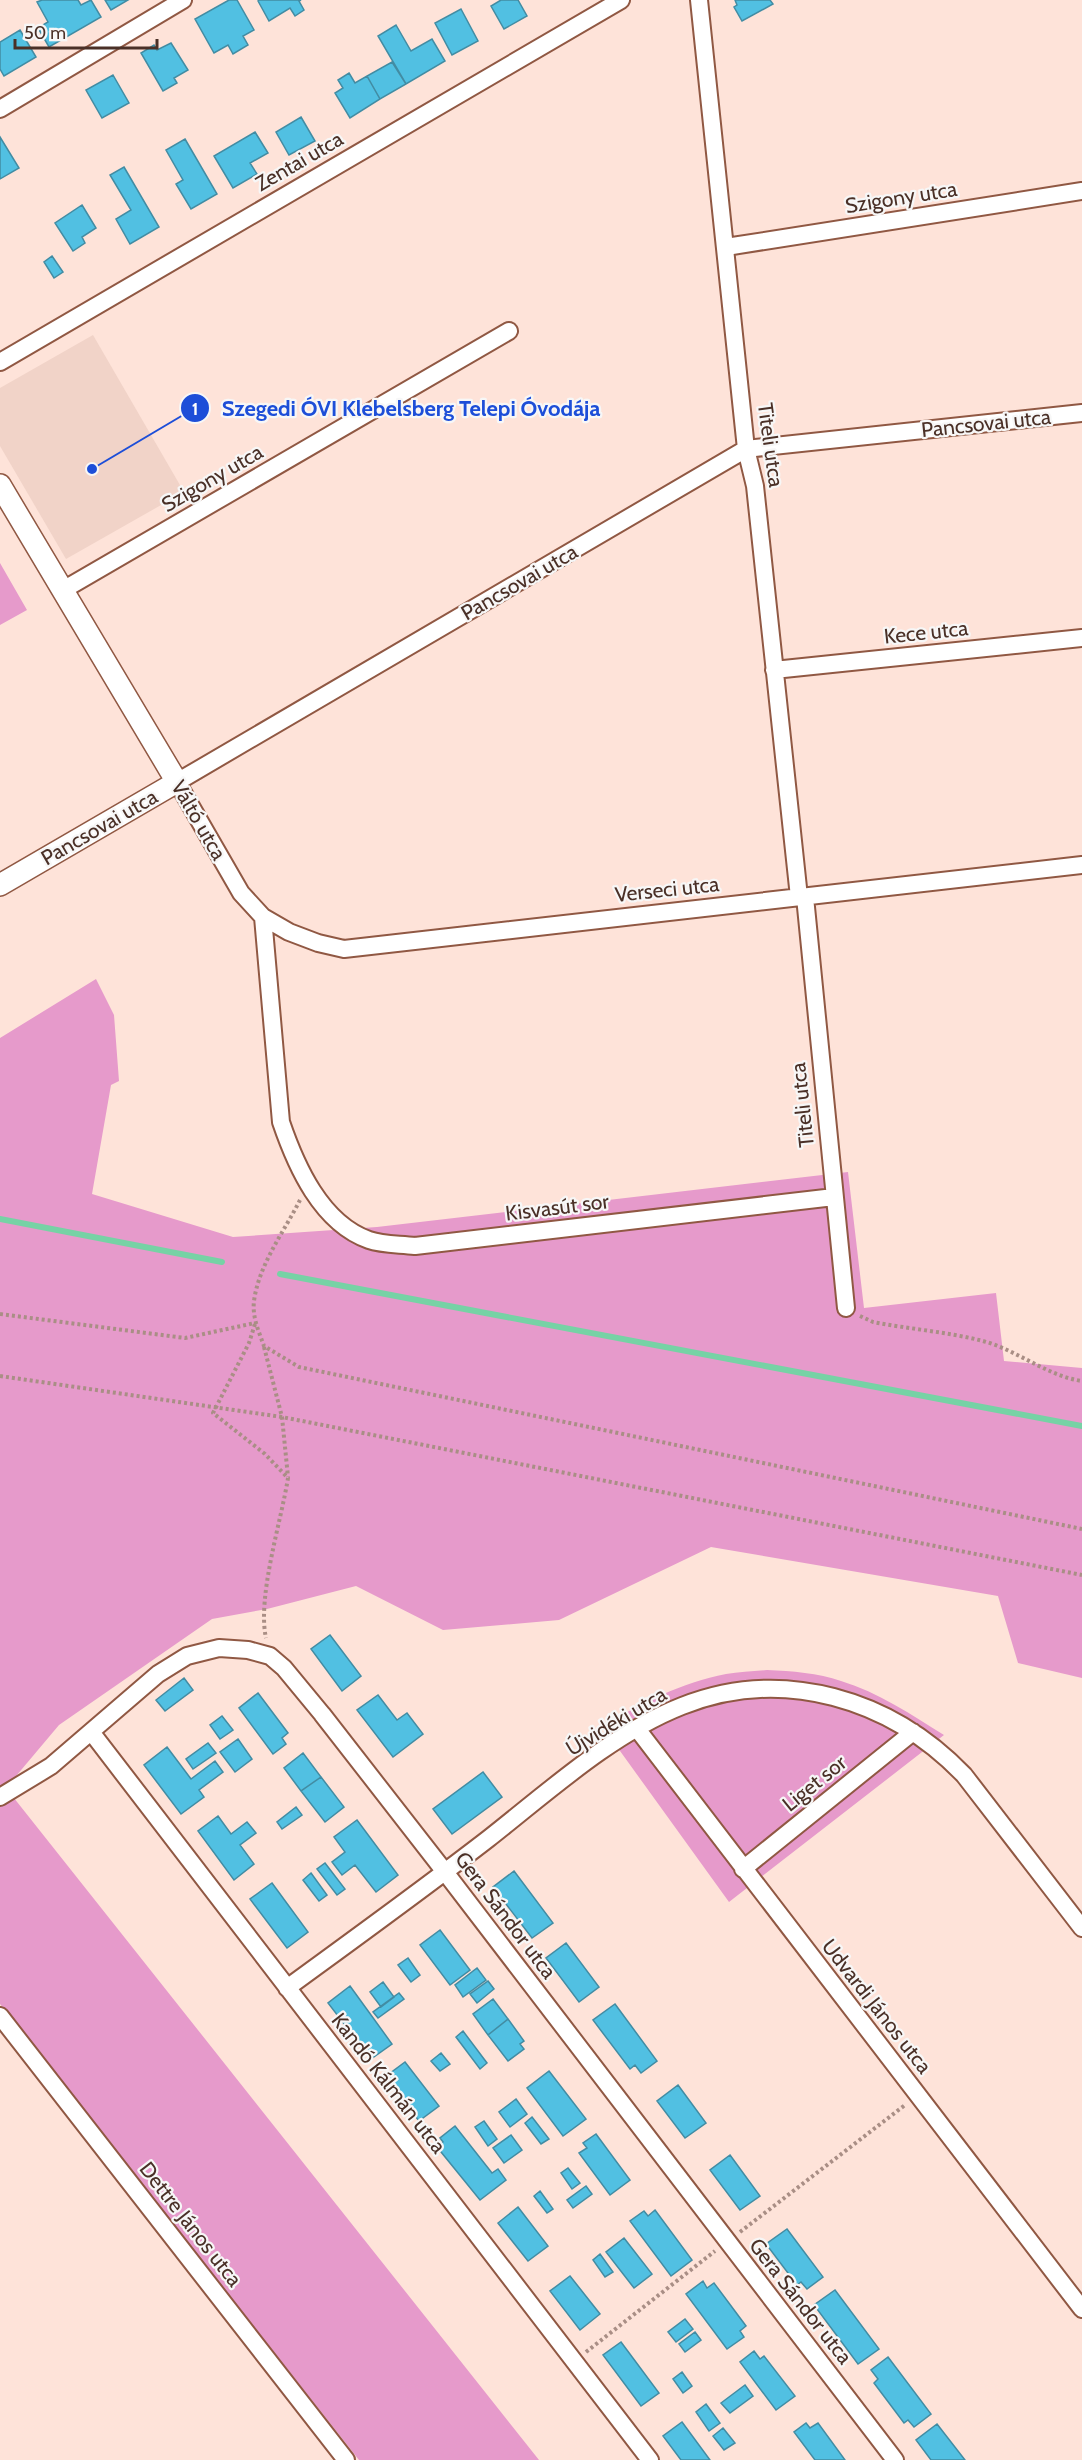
<svg xmlns="http://www.w3.org/2000/svg" width="1082" height="2460" font-family="Cabin,sans-serif">
  <style>
    .built { fill: #f1d3c8 }
    .green { fill: #e69acb }
    .lines { fill: none; stroke-linecap: round; stroke-linejoin: round }
    .stream { stroke: #76d2a5; stroke-width: 6 }
    .building { fill: #51c0e2; stroke: #428ca3; stroke-width: 1.5 }
    .minor-casing { stroke: #905843; stroke-width: 20 }
    .tertiary-casing { stroke: #905843; stroke-width: 24 }
    .path { stroke: #a98e85; stroke-width: 4; stroke-dasharray: 3 3; stroke-linecap: butt }
    .minor { stroke: #fff; stroke-width: 16 }
    .tertiary { stroke: #fff; stroke-width: 21 }
    .labels { text-anchor: middle; dominant-baseline: central; stroke-width: 4.5; stroke-linejoin: round; paint-order: stroke }
    .street-label { font-size: 21px; fill: #4a3027; stroke: #f7f7f7 }
    .leader { fill: none; stroke: #1d4ed8; stroke-width: 2 }
    .callout-dot { fill: #1d4ed8; stroke: #f7f7f7; stroke-width: 2 }
    .mark-label { font-size: 18px; text-anchor: middle; font-weight: bold; fill: #fff }
    .callout-label { font-size: 22px; text-anchor: middle; font-weight: bold; fill: #1d4ed8; stroke: #f7f7f7; stroke-width: 4.5; stroke-linejoin: round; paint-order: stroke }
  </style>
  <rect width="100%" height="100%" fill="#fee3d9"/>
  <path class="built" d="M 93,335 L 184,492 L 66,559 L 0,446 L 0,388 Z"/>
  <path class="green" d="M 0,563 L 27,610 L 0,625 Z
    M 96,979 L 114,1015 L 119,1081 L 111,1085 L 92,1194 L 233,1237 L 377,1227 L 848,1172 L 864,1308 L 996,1293 L 1004,1361 L 1082,1368 L 1082,1678 L 1018,1663 L 998,1596 L 711,1547 L 559,1620 L 443,1630 L 356,1586 L 267,1609 L 212,1619 L 59,1725 L 6,1788 L 539,2460 L 359,2460 L 0,2004 L 0,1038 Z
    M 767,1670 C 792,1671 818,1673 841,1681 C 878,1692 912,1715 944,1735 L 729,1902 L 602,1726 C 641,1704 682,1682 726,1674 C 739,1672 754,1671 767,1670 Z"/>
  <g class="lines">
    <path class="stream" d="M 0,1219 L 222,1262
      M 280,1274 L 1082,1426"/>
  </g>
  <path class="building" d="M 42,0 L 78,0 L 81,5 L 91,0 L 101,17 L 49,47 L 38,28 L 48,22 L 37,2 Z
    M 105,0 L 128,0 L 111,10 Z
    M 229,0 L 237,0 L 254,30 L 243,36 L 248,45 L 233,54 L 228,45 L 214,53 L 195,19 Z
    M 259,0 L 301,0 L 299,1 L 304,10 L 295,16 L 290,8 L 269,21 L 258,1 Z
    M 501,0 L 518,0 L 527,16 L 504,29 L 491,6 Z
    M 735,0 L 770,0 L 773,4 L 742,21 L 734,7 L 737,5 Z
    M 461,9 L 478,41 L 452,55 L 435,23 Z
    M 396,25 L 411,51 L 432,39 L 445,61 L 406,84 L 378,36 Z
    M 20,30 L 36,57 L 4,76 L 0,69 L 0,42 Z
    M 171,43 L 188,70 L 174,78 L 177,83 L 163,91 L 141,53 L 154,45 L 157,50 Z
    M 392,62 L 406,84 L 380,99 L 367,76 Z
    M 349,73 L 355,83 L 367,76 L 380,99 L 350,118 L 335,93 L 343,88 L 338,80 Z
    M 113,75 L 129,103 L 102,118 L 86,90 Z
    M 301,117 L 315,141 L 289,155 L 276,132 Z
    M 255,132 L 268,153 L 250,163 L 257,174 L 233,188 L 214,156 Z
    M 0,137 L 19,168 L 0,179 Z
    M 185,139 L 217,194 L 191,209 L 176,184 L 183,180 L 166,150 Z
    M 124,167 L 159,227 L 130,244 L 116,219 L 131,210 L 110,175 Z
    M 82,205 L 96,228 L 82,237 L 85,243 L 73,251 L 55,223 Z
    M 52,256 L 63,272 L 54,278 L 44,262 Z
    M 330,1635 L 361,1676 L 342,1691 L 311,1649 Z
    M 184,1678 L 193,1690 L 165,1711 L 156,1700 Z
    M 258,1693 L 288,1733 L 282,1738 L 286,1744 L 273,1754 L 239,1708 Z
    M 378,1695 L 397,1720 L 407,1713 L 423,1734 L 393,1757 L 357,1710 Z
    M 222,1716 L 233,1730 L 220,1739 L 210,1725 Z
    M 238,1739 L 252,1759 L 235,1772 L 220,1752 Z
    M 208,1743 L 216,1753 L 193,1769 L 186,1759 Z
    M 167,1747 L 191,1779 L 215,1761 L 223,1772 L 199,1790 L 204,1797 L 181,1814 L 144,1765 Z
    M 303,1753 L 321,1777 L 301,1791 L 284,1768 Z
    M 483,1772 L 502,1797 L 452,1834 L 433,1809 Z
    M 321,1777 L 344,1807 L 325,1822 L 301,1791 Z
    M 296,1807 L 302,1815 L 282,1829 L 277,1822 Z
    M 218,1816 L 231,1834 L 247,1822 L 256,1833 L 240,1845 L 254,1864 L 234,1880 L 198,1831 Z
    M 357,1820 L 398,1875 L 376,1892 L 355,1865 L 342,1875 L 332,1862 L 345,1852 L 334,1837 Z
    M 325,1863 L 345,1889 L 337,1895 L 317,1869 Z
    M 514,1871 L 553,1923 L 532,1938 L 493,1887 Z
    M 311,1873 L 327,1895 L 319,1901 L 303,1880 Z
    M 272,1883 L 308,1932 L 287,1948 L 250,1899 Z
    M 440,1930 L 470,1970 L 450,1985 L 420,1945 Z
    M 566,1943 L 599,1987 L 579,2002 L 546,1958 Z
    M 408,1958 L 420,1975 L 411,1982 L 398,1965 Z
    M 477,1968 L 486,1980 L 463,1997 L 455,1985 Z
    M 488,1981 L 494,1989 L 477,2003 L 470,1994 Z
    M 383,1982 L 394,1997 L 381,2007 L 370,1992 Z
    M 350,1986 L 392,2044 L 371,2059 L 328,2003 Z
    M 399,1993 L 404,1999 L 378,2018 L 373,2012 Z
    M 493,1999 L 508,2019 L 488,2035 L 473,2014 Z
    M 615,2004 L 657,2061 L 641,2073 L 635,2065 L 630,2069 L 593,2020 Z
    M 508,2019 L 524,2041 L 520,2044 L 524,2049 L 508,2061 L 488,2035 Z
    M 463,2031 L 487,2063 L 480,2069 L 456,2037 Z
    M 441,2053 L 450,2064 L 440,2071 L 431,2061 Z
    M 405,2062 L 439,2106 L 419,2121 L 385,2077 Z
    M 549,2071 L 586,2119 L 563,2136 L 527,2088 Z
    M 678,2085 L 706,2123 L 685,2138 L 657,2101 Z
    M 516,2099 L 527,2114 L 510,2127 L 499,2112 Z
    M 532,2117 L 549,2139 L 541,2144 L 525,2123 Z
    M 484,2121 L 497,2139 L 488,2146 L 475,2127 Z
    M 455,2126 L 492,2173 L 498,2169 L 506,2180 L 480,2200 L 437,2147 L 443,2142 L 440,2138 Z
    M 596,2134 L 630,2180 L 610,2195 L 579,2153 L 587,2148 L 583,2143 Z
    M 511,2135 L 522,2150 L 504,2163 L 493,2148 Z
    M 730,2155 L 760,2196 L 740,2210 L 710,2170 Z
    M 568,2168 L 580,2183 L 572,2189 L 561,2173 Z
    M 586,2186 L 592,2194 L 573,2208 L 567,2200 Z
    M 540,2191 L 553,2209 L 547,2213 L 534,2196 Z
    M 518,2207 L 548,2246 L 528,2261 L 498,2223 Z
    M 655,2210 L 692,2260 L 671,2276 L 630,2221 L 644,2211 L 648,2216 Z
    M 787,2229 L 823,2277 L 807,2289 L 801,2282 L 797,2285 L 766,2244 Z
    M 624,2238 L 652,2274 L 634,2288 L 606,2252 Z
    M 600,2254 L 613,2272 L 605,2277 L 593,2260 Z
    M 570,2276 L 600,2314 L 580,2330 L 550,2291 Z
    M 703,2281 L 707,2288 L 714,2283 L 746,2326 L 740,2331 L 744,2337 L 727,2349 L 686,2294 Z
    M 835,2290 L 879,2349 L 858,2364 L 814,2305 Z
    M 685,2319 L 693,2329 L 676,2342 L 668,2332 Z
    M 695,2332 L 701,2340 L 685,2352 L 679,2344 Z
    M 621,2342 L 659,2393 L 641,2406 L 603,2355 Z
    M 754,2351 L 760,2359 L 764,2356 L 795,2396 L 776,2410 L 740,2362 Z
    M 888,2357 L 931,2414 L 914,2427 L 908,2420 L 904,2423 L 874,2383 L 878,2379 L 871,2370 Z
    M 682,2372 L 692,2386 L 683,2393 L 673,2379 Z
    M 745,2385 L 753,2396 L 730,2413 L 721,2403 Z
    M 706,2404 L 720,2423 L 709,2431 L 696,2412 Z
    M 682,2422 L 710,2460 L 681,2460 L 663,2436 Z
    M 806,2423 L 810,2428 L 818,2423 L 845,2460 L 815,2460 L 794,2432 Z
    M 937,2424 L 965,2460 L 931,2460 L 916,2440 Z
    M 723,2428 L 735,2443 L 724,2450 L 713,2436 Z"/>
  <g class="lines">
    <g class="minor-casing">
      <path id="minor" d="M 699,0 L 746,449 L 755,486 L 799,897
        M 0,109 L 183,0
        M 726,247 L 1082,191
        M 0,362 L 621,0
        M 1082,413 L 746,449 L 177,782 L 241,893 L 263,917 L 289,932 L 318,943 L 344,949 L 1082,865
        M 63,590 L 509,331
        M 774,670 L 1082,638
        M 805,897 L 846,1308
        M 263,917 L 281,1122 C 296,1166 321,1223 369,1240 C 383,1245 400,1244 415,1246 L 834,1197
        M 638,1730 L 1082,2309
        M 92,1733 L 650,2460
        M 0,1797 L 51,1766 L 158,1674 L 187,1656 L 219,1648 L 248,1650 L 270,1656 L 284,1668 L 322,1714 L 445,1872 L 895,2460
        M 743,1869 L 913,1732
        M 287,1988 C 354,1939 422,1890 488,1839 C 548,1792 611,1734 682,1706 C 783,1666 891,1699 964,1775 L 1082,1928
        M 0,2016 L 346,2460"/>
    </g>
    <g class="tertiary-casing">
      <path id="tertiary" d="M 0,485 L 177,782 L 0,885"/>
    </g>
    <path class="path" d="M 300,1200 C 284,1232 259,1264 254,1301 C 252,1317 259,1332 264,1346 L 299,1367 L 1082,1529
      M 0,1314 L 185,1338 L 255,1323
      M 860,1316 L 873,1322 C 909,1329 948,1332 983,1341 C 1017,1350 1047,1376 1082,1381
      M 255,1324 L 249,1343 L 213,1413 L 265,1454 L 288,1478 C 281,1522 257,1597 266,1638
      M 264,1347 L 282,1417 L 288,1477
      M 0,1376 L 282,1417 L 1082,1575
      M 740,2232 L 905,2105
      M 586,2352 L 715,2251"/>
    <use href="#minor" class="minor"/>
    <use href="#tertiary" class="tertiary"/>
  </g>
  <g class="labels">
    <g class="street-label">
      <text transform="translate(299 161) rotate(-30)">Zentai utca</text>
      <text transform="translate(901 197) rotate(-9)">Szigony utca</text>
      <text transform="translate(986 423) rotate(-6)">Pancsovai utca</text>
      <text transform="translate(771 445) rotate(82)">Titeli utca</text>
      <text transform="translate(212 478) rotate(-30)">Szigony utca</text>
      <text transform="translate(519 582) rotate(-30)">Pancsovai utca</text>
      <text transform="translate(926 632) rotate(-6)">Kece utca</text>
      <text transform="translate(199 820) rotate(60)">Váltó utca</text>
      <text transform="translate(99 827) rotate(-30)">Pancsovai utca</text>
      <text transform="translate(667 889) rotate(-6)">Verseci utca</text>
      <text transform="translate(802 1105) rotate(-96)">Titeli utca</text>
      <text transform="translate(557 1207) rotate(-7)">Kisvasút sor</text>
      <text transform="translate(616 1721) rotate(-31)">Újvidéki utca</text>
      <text transform="translate(814 1783) rotate(-39)">Liget sor</text>
      <text transform="translate(506 1915) rotate(53)">Gera Sándor utca</text>
      <text transform="translate(877 2006) rotate(52)">Udvardi János utca</text>
      <text transform="translate(389 2083) rotate(52)">Kandó Kálmán utca</text>
      <text transform="translate(191 2224) rotate(52)">Dettre János utca</text>
      <text transform="translate(801 2301) rotate(52)">Gera Sándor utca</text>
    </g>
  </g>
  <path class="leader" d="M92 469L195 408"/>
  <g class="callout-dot">
    <circle cx="92" cy="469" r="6"/>
    <circle cx="195" cy="408" r="15"/>
  </g>
  <g class="mark-label">
    <text x="195" y="415">1</text>
  </g>
  <g class="callout-label">
    <text x="411" y="416">Szegedi ÓVI Klebelsberg Telepi Óvodája</text>
  </g>
  <path d="M15 39v9h142v-9" fill="none" stroke="#4a3027" stroke-width="3"/>
  <text x="24" y="39" font-size="18" fill="#4a3027" stroke="#f7f7f7" stroke-width="4.5" paint-order="stroke">50 m</text>
</svg>
